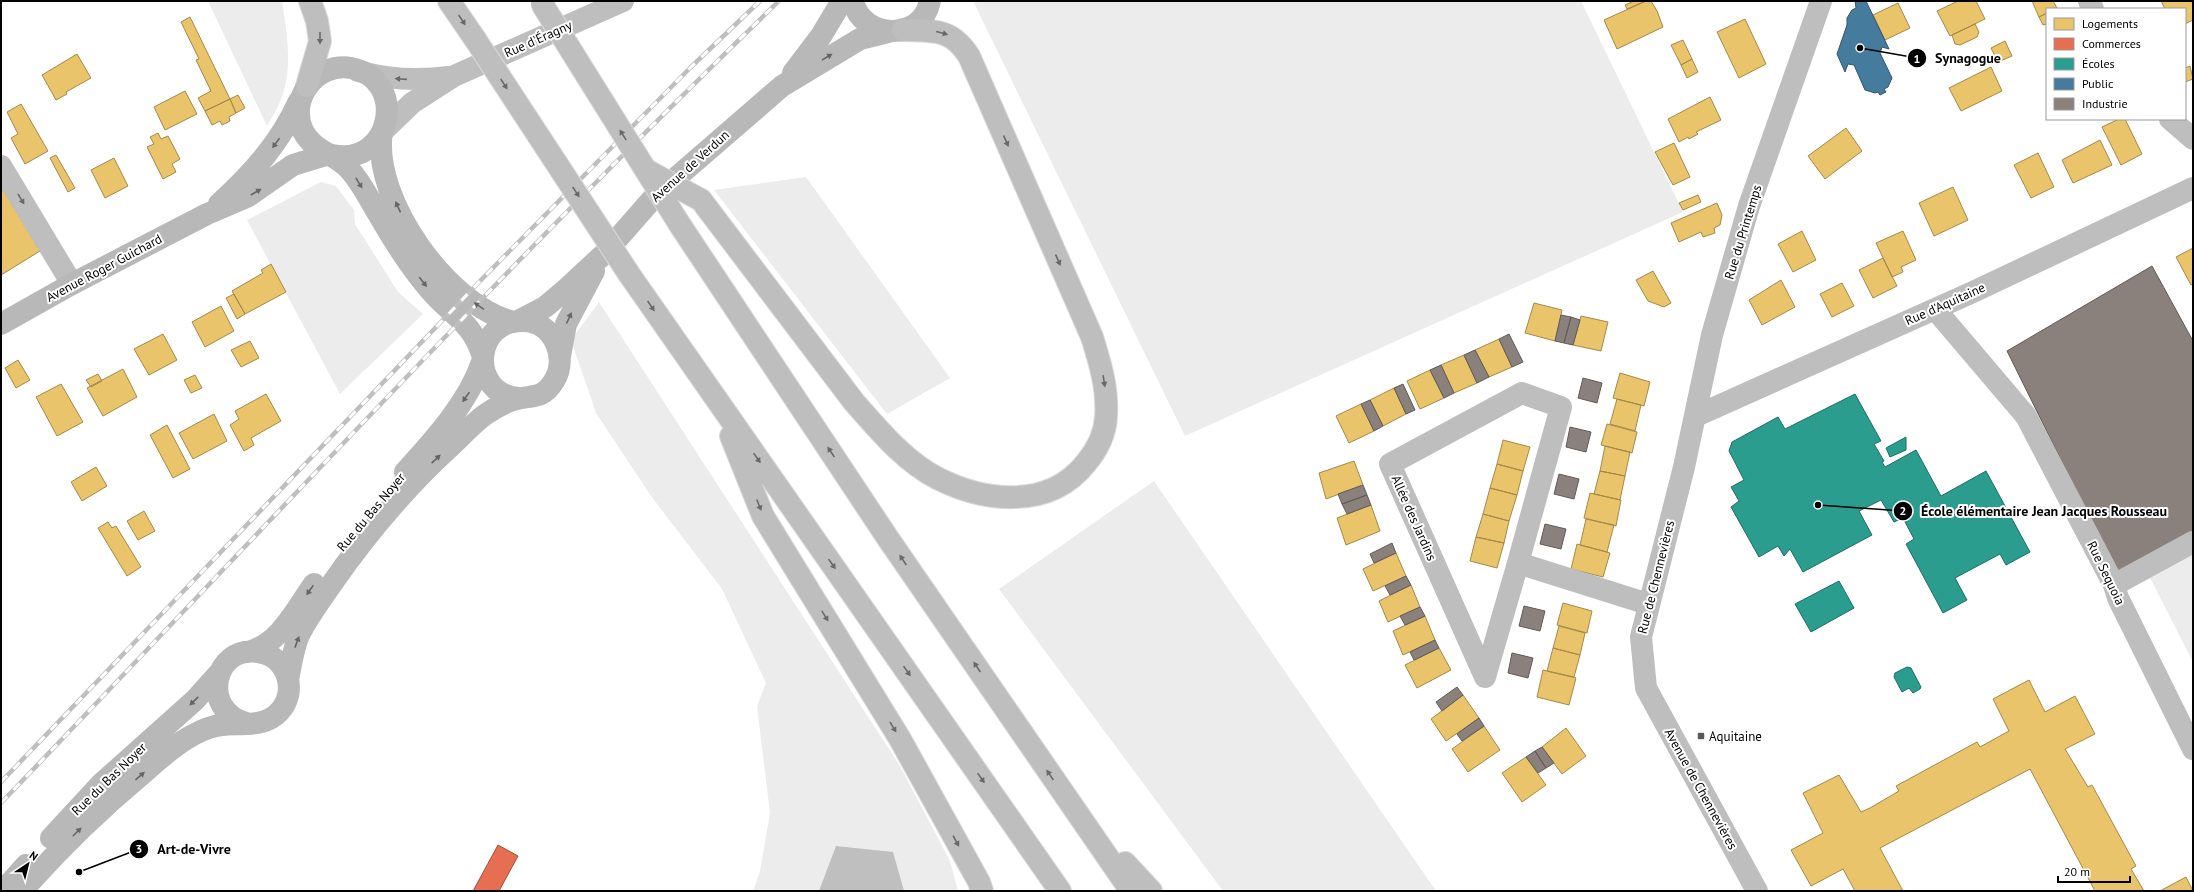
<svg xmlns="http://www.w3.org/2000/svg" width="2194" height="892" font-family="'PT Sans',sans-serif">
  <style>
    .green { fill: #ececec }
    .water { fill: #bfbfbf }
    .homes { fill: #e9c46a; stroke: #a3894a }
    .shops { fill: #e76f51; stroke: #a24e39 }
    .schools { fill: #2a9d8f; stroke: #1d6e64 }
    .public { fill: #457b9d; stroke: #30566e }
    .industry { fill: #8a817c; stroke: #615a57 }
    .lines { fill: none; stroke-linecap: round; stroke-linejoin: round }
    .highway-casing { stroke: #dbdbdb; stroke-width: 24 }
    .street { stroke: #bebebe; stroke-width: 22 }
    .secondary { stroke: #b8b8b8; stroke-width: 22 }
    .highway { stroke: #bebebe; stroke-width: 22 }
    .rail-casing { stroke: #bebebe; stroke-width: 4.5 }
    .rail { stroke: #fff; stroke-width: 3; stroke-dasharray: 9; stroke-linecap: butt }
    .highway-bridge-casing { stroke: #dbdbdb; stroke-width: 24; stroke-linecap: butt }
    .highway-bridge { stroke: #bebebe; stroke-width: 22 }
    .oneway { fill: #686868 }
    .oneway2 { fill: #656565 }
    .poi-dot { fill: #595959; stroke: #fff; stroke-width: 1.5 }
    .labels { text-anchor: middle; dominant-baseline: central; stroke-width: 4; stroke-linejoin: round; paint-order: stroke }
    .street-label { font-size: 13px; fill: #000; stroke: #fff }
    .poi-label { font-size: 13px; fill: #000; stroke: #fff; text-anchor: start }
    .leader { fill: none; stroke: #000; stroke-width: 1.5 }
    .callout-dot { fill: #000; stroke: #fff; stroke-width: 1.5 }
    .mark-label { font-size: 12px; text-anchor: middle; font-weight: bold; fill: #fff }
    .callout-label { font-size: 14px; text-anchor: middle; font-weight: bold; fill: #000; stroke: #fff; stroke-width: 4; stroke-linejoin: round; paint-order: stroke }
  </style>
  <rect width="100%" height="100%" fill="#fff"/>
  <path class="green" d="M 208,1 L 282,1 C 287,32 293,69 281,99 C 278,108 272,117 267,126 Z
    M 973,1 L 1581,1 L 1683,212 L 1185,436 Z
    M 806,177 L 950,378 L 887,414 L 714,190 Z
    M 321,182 L 336,186 L 354,210 L 355,224 L 398,292 L 423,314 L 340,394 L 247,220 Z
    M 599,302 L 900,766 L 950,861 L 958,891 L 753,891 L 760,871 L 770,813 L 757,706 L 766,683 L 722,589 L 651,496 L 596,413 L 571,340 Z
    M 1154,481 L 1436,891 L 1223,891 L 999,589 Z
    M 2193,546 L 2193,662 L 2145,568 Z"/>
  <path class="water" d="M 836,846 L 893,852 L 904,891 L 819,891 Z"/>
  <path class="homes" d="M 1634,1 L 1646,1 L 1627,9 L 1625,5 Z
    M 1646,1 L 1651,1 L 1657,11 L 1663,27 L 1617,49 L 1604,20 Z
    M 1958,1 L 1976,1 L 1985,19 L 1950,36 L 1937,11 Z
    M 2032,1 L 2053,1 L 2057,8 L 2047,9 L 2047,13 L 2039,17 Z
    M 2161,1 L 2193,1 L 2193,20 L 2185,24 L 2185,9 L 2165,9 Z
    M 1898,3 L 1910,28 L 1885,40 L 1873,15 Z
    M 2047,13 L 2047,24 L 2043,25 L 2039,17 Z
    M 190,17 L 230,99 L 205,111 L 198,98 L 211,91 L 196,60 L 199,59 L 181,22 Z
    M 1745,19 L 1766,64 L 1739,78 L 1717,32 Z
    M 1975,24 L 1979,32 L 1977,37 L 1960,45 L 1955,44 L 1952,35 Z
    M 1683,40 L 1692,59 L 1681,65 L 1671,45 Z
    M 2005,41 L 2012,56 L 1998,62 L 1991,48 Z
    M 77,54 L 91,78 L 66,92 L 67,94 L 56,100 L 42,75 Z
    M 1692,59 L 1698,72 L 1687,78 L 1681,65 Z
    M 2190,66 L 2193,79 L 2185,82 L 2185,68 Z
    M 1991,67 L 2002,91 L 1961,111 L 1949,88 Z
    M 185,91 L 197,114 L 165,130 L 154,107 Z
    M 238,95 L 245,108 L 236,113 L 230,99 Z
    M 1710,97 L 1721,120 L 1696,132 L 1698,134 L 1689,139 L 1688,137 L 1679,142 L 1668,119 Z
    M 230,99 L 236,113 L 229,117 L 230,121 L 222,125 L 220,121 L 212,125 L 205,111 Z
    M 21,104 L 48,151 L 25,164 L 11,138 L 18,134 L 7,112 Z
    M 2119,119 L 2125,119 L 2142,154 L 2121,165 L 2102,127 Z
    M 1846,128 L 1862,151 L 1825,179 L 1808,156 Z
    M 158,133 L 161,139 L 168,136 L 180,159 L 172,164 L 176,172 L 163,179 L 147,147 L 154,144 L 150,137 Z
    M 2100,140 L 2112,165 L 2073,183 L 2062,160 Z
    M 1674,143 L 1690,177 L 1673,185 L 1655,152 Z
    M 2038,153 L 2054,187 L 2031,198 L 2014,165 Z
    M 56,155 L 75,188 L 68,192 L 50,158 Z
    M 114,158 L 128,186 L 105,198 L 91,170 Z
    M 1,186 L 40,251 L 1,275 Z
    M 1953,187 L 1968,220 L 1934,236 L 1919,203 Z
    M 1698,195 L 1701,202 L 1683,210 L 1679,203 Z
    M 1717,203 L 1722,215 L 1720,225 L 1714,228 L 1715,233 L 1703,237 L 1701,232 L 1679,242 L 1671,223 Z
    M 1802,231 L 1816,260 L 1793,272 L 1778,244 Z
    M 1903,231 L 1916,260 L 1901,267 L 1903,272 L 1892,277 L 1876,243 Z
    M 2193,248 L 2193,284 L 2191,285 L 2176,257 Z
    M 1883,258 L 1897,286 L 1873,298 L 1859,270 Z
    M 271,264 L 286,292 L 245,314 L 232,291 L 263,273 L 261,270 Z
    M 1653,271 L 1671,303 L 1664,307 L 1648,301 L 1636,280 Z
    M 1781,280 L 1795,307 L 1762,325 L 1749,300 Z
    M 1842,283 L 1854,306 L 1832,317 L 1820,294 Z
    M 234,294 L 245,314 L 237,319 L 226,298 Z
    M 1534,303 L 1562,310 L 1555,341 L 1525,333 Z
    M 221,306 L 234,331 L 205,347 L 192,322 Z
    M 1581,316 L 1608,322 L 1601,351 L 1573,345 Z
    M 163,334 L 177,360 L 149,375 L 134,349 Z
    M 1499,339 L 1512,367 L 1489,377 L 1475,350 Z
    M 250,341 L 259,358 L 241,367 L 231,350 Z
    M 1464,355 L 1477,383 L 1454,393 L 1441,365 Z
    M 18,360 L 30,380 L 16,388 L 5,368 Z
    M 123,369 L 137,397 L 103,416 L 87,388 Z
    M 1430,370 L 1444,398 L 1420,409 L 1407,381 Z
    M 1620,373 L 1650,382 L 1644,406 L 1613,398 Z
    M 98,374 L 102,381 L 91,387 L 86,380 Z
    M 195,375 L 202,388 L 191,393 L 184,380 Z
    M 61,384 L 83,422 L 57,436 L 36,397 Z
    M 1394,388 L 1406,414 L 1383,426 L 1370,400 Z
    M 266,394 L 281,421 L 251,438 L 254,445 L 244,451 L 230,425 L 239,419 L 235,411 Z
    M 1617,399 L 1641,405 L 1635,431 L 1610,424 Z
    M 1361,404 L 1374,431 L 1349,443 L 1336,416 Z
    M 214,414 L 227,441 L 193,459 L 179,433 Z
    M 1607,424 L 1637,432 L 1632,453 L 1601,445 Z
    M 167,425 L 190,469 L 173,478 L 150,435 Z
    M 1503,440 L 1530,447 L 1523,471 L 1497,464 Z
    M 1605,446 L 1630,452 L 1625,476 L 1600,471 Z
    M 1354,461 L 1363,485 L 1326,499 L 1319,473 Z
    M 1497,464 L 1523,471 L 1517,495 L 1490,488 Z
    M 96,467 L 107,486 L 82,501 L 71,482 Z
    M 1600,471 L 1625,476 L 1620,500 L 1594,494 Z
    M 1490,488 L 1517,495 L 1509,521 L 1483,514 Z
    M 1590,493 L 1621,500 L 1616,526 L 1584,518 Z
    M 1371,505 L 1380,531 L 1346,545 L 1337,518 Z
    M 144,511 L 155,531 L 138,540 L 127,521 Z
    M 1483,514 L 1509,521 L 1504,543 L 1476,537 Z
    M 1586,519 L 1614,525 L 1607,552 L 1580,545 Z
    M 108,522 L 112,528 L 116,526 L 141,567 L 127,576 L 98,528 Z
    M 1476,537 L 1504,543 L 1497,568 L 1470,561 Z
    M 1577,544 L 1610,553 L 1603,577 L 1571,569 Z
    M 1396,553 L 1406,576 L 1373,591 L 1363,569 Z
    M 1411,585 L 1420,607 L 1388,622 L 1379,601 Z
    M 1563,603 L 1592,611 L 1587,633 L 1557,625 Z
    M 1425,616 L 1435,640 L 1403,655 L 1393,631 Z
    M 1559,626 L 1585,633 L 1580,655 L 1553,648 Z
    M 1439,648 L 1451,670 L 1417,688 L 1405,665 Z
    M 1553,648 L 1580,655 L 1574,677 L 1547,671 Z
    M 1543,670 L 1576,678 L 1569,705 L 1537,697 Z
    M 2029,680 L 2045,712 L 2075,696 L 2095,734 L 2065,749 L 2088,787 L 2092,785 L 2136,866 L 2131,869 L 2144,891 L 2095,891 L 2030,769 L 1880,848 L 1903,891 L 1855,891 L 1843,869 L 1811,886 L 1791,850 L 1823,833 L 1803,793 L 1839,775 L 1861,812 L 1870,808 L 1899,791 L 1896,786 L 1977,742 L 1980,747 L 2009,731 L 1993,699 Z
    M 1463,695 L 1479,718 L 1446,741 L 1431,719 Z
    M 1484,726 L 1500,750 L 1468,772 L 1452,749 Z
    M 1566,728 L 1586,756 L 1562,774 L 1542,747 Z
    M 1526,757 L 1546,785 L 1522,802 L 1502,773 Z
    M 2186,877 L 2193,891 L 2160,891 Z"/>
  <path class="shops" d="M 498,845 L 518,856 L 499,891 L 473,891 Z"/>
  <path class="schools" d="M 1855,394 L 1881,441 L 1874,444 L 1884,461 L 1882,462 L 1885,467 L 1916,450 L 1941,496 L 1986,471 L 2030,552 L 2006,565 L 2000,554 L 1955,578 L 1967,600 L 1943,613 L 1906,544 L 1914,539 L 1903,518 L 1894,522 L 1881,500 L 1859,511 L 1872,535 L 1803,572 L 1790,549 L 1784,556 L 1778,546 L 1759,557 L 1731,507 L 1739,501 L 1731,487 L 1744,480 L 1729,451 L 1732,442 L 1778,417 L 1785,429 Z
    M 1906,437 L 1906,450 L 1890,457 L 1886,448 Z
    M 1839,581 L 1854,608 L 1811,632 L 1795,604 Z
    M 1907,667 L 1911,668 L 1921,687 L 1920,689 L 1913,693 L 1909,688 L 1902,692 L 1894,677 L 1895,673 Z"/>
  <path class="public" d="M 1855,1 L 1866,1 L 1889,49 L 1882,47 L 1880,53 L 1892,78 L 1888,87 L 1884,89 L 1886,92 L 1880,95 L 1878,92 L 1875,93 L 1865,90 L 1854,65 L 1848,64 L 1845,72 L 1837,54 L 1847,25 L 1847,18 L 1852,10 L 1856,8 Z"/>
  <path class="industry" d="M 2152,266 L 2193,341 L 2193,533 L 2117,573 L 2007,351 Z
    M 1561,315 L 1571,317 L 1564,343 L 1555,341 Z
    M 1571,317 L 1580,320 L 1573,345 L 1564,343 Z
    M 1509,334 L 1523,362 L 1512,367 L 1499,339 Z
    M 1475,350 L 1489,377 L 1477,383 L 1464,355 Z
    M 1441,365 L 1454,393 L 1444,398 L 1430,370 Z
    M 1583,378 L 1602,383 L 1597,403 L 1578,398 Z
    M 1403,384 L 1415,410 L 1406,414 L 1394,388 Z
    M 1370,400 L 1383,426 L 1374,431 L 1361,404 Z
    M 1570,427 L 1591,432 L 1586,452 L 1566,447 Z
    M 1559,474 L 1579,479 L 1574,499 L 1554,494 Z
    M 1363,485 L 1367,495 L 1342,504 L 1338,494 Z
    M 1367,495 L 1371,505 L 1347,514 L 1342,504 Z
    M 1545,524 L 1566,529 L 1561,549 L 1540,544 Z
    M 1392,543 L 1396,553 L 1374,563 L 1370,554 Z
    M 1406,576 L 1411,585 L 1390,595 L 1385,586 Z
    M 1524,606 L 1545,611 L 1540,631 L 1519,626 Z
    M 1420,607 L 1425,616 L 1405,625 L 1400,616 Z
    M 1435,640 L 1439,648 L 1414,660 L 1410,652 Z
    M 1512,653 L 1533,658 L 1528,678 L 1508,673 Z
    M 1457,687 L 1463,695 L 1442,711 L 1436,702 Z
    M 1479,718 L 1484,726 L 1462,741 L 1457,734 Z
    M 1542,747 L 1554,763 L 1546,768 L 1535,751 Z
    M 1535,751 L 1546,768 L 1538,773 L 1526,757 Z"/>
  <g class="lines">
    <g class="highway-casing">
      <path id="highway" d="M 449,1 L 475,39
        M 307,86 L 320,41 L 317,21 L 310,1
        M 701,200 L 854,402 C 878,429 904,461 937,478 C 984,502 1049,510 1086,463 C 1097,450 1105,434 1106,417 C 1108,388 1100,363 1092,337 L 969,56 C 951,28 934,31 903,30
        M 680,225 L 887,537 L 1131,891
        M 629,274 L 1060,891
        M 731,436 L 763,516 L 900,739 L 979,882 L 982,891
        M 1125,863 L 1151,891"/>
    </g>
    <path class="street" d="M 2089,1 L 2093,9
      M 358,71 C 389,80 417,81 449,77
      M 2170,119 L 2193,139
      M 384,130 L 412,103 L 454,76 L 623,1
      M 1,166 L 72,284
      M 1935,309 L 2026,416 L 2114,585 L 2118,598 L 2193,749
      M 1696,416 L 1973,292 L 2193,188
      M 1518,563 L 1485,677 L 1390,464 L 1522,393 L 1561,407 L 1518,563 L 1648,604
      M 2114,585 L 2193,542
      M 1757,891 L 1646,688 L 1641,637 L 1684,467 L 1712,335 L 1749,206 L 1821,1"/>
    <path class="secondary" d="M 853,1 C 862,40 922,42 930,1
      M 793,73 L 821,36 L 842,1
      M 382,132 C 371,199 449,307 514,322
      M 332,155 C 392,168 409,79 351,68 C 316,62 288,99 303,131 C 313,151 335,154 349,169 C 362,183 370,201 380,217 C 395,243 410,267 430,290 C 452,316 472,321 483,357
      M 219,204 C 252,174 280,143 299,101
      M 518,321 L 545,307 L 564,291 L 605,253 L 655,196 L 782,86 L 860,39 L 888,32
      M 1,324 L 72,284 L 207,214 L 247,197 L 293,165 L 329,154
      M 560,356 L 566,324 L 594,271
      M 405,472 C 434,440 468,403 482,362
      M 248,652 C 280,644 296,609 314,584
      M 288,680 C 291,665 293,649 299,635 C 308,617 320,601 331,585 C 367,533 403,490 450,447 C 462,436 473,423 486,414 C 495,408 507,401 517,399 C 533,395 543,399 554,381 C 569,357 553,322 524,321 C 473,319 468,393 518,398
      M 51,838 L 101,784 L 195,700 L 220,672
      M 3,891 L 26,865
      M 22,891 C 59,849 98,811 141,775 C 157,761 174,745 193,735 C 202,730 212,726 222,725 C 241,723 264,728 279,712 C 299,691 287,656 258,652 C 213,645 200,710 246,723"/>
    <use href="#highway" class="highway"/>
    <g class="rail-casing">
      <path id="rail" d="M 1,782 L 482,279 L 690,68 L 760,1
        M 1,803 C 259,534 511,260 779,1"/>
    </g>
    <use href="#rail" class="rail"/>
    <g class="highway-bridge-casing">
      <path id="highway-bridge" d="M 542,4 L 680,225
        M 475,39 L 629,274
        M 646,170 L 701,200"/>
    </g>
    <use href="#highway-bridge" class="highway-bridge"/>
  </g>
  <defs><path id="oneway-solid" d="M-6-.8H1V-3.2L6.5 0L1 3.2V.8H-6Z"/></defs>
  <g class="oneway">
    <use href="#oneway-solid" transform="translate(462 20) rotate(56)"/>
    <use href="#oneway-solid" transform="translate(942 33) rotate(15)"/>
    <use href="#oneway-solid" transform="translate(320 38) rotate(90)"/>
    <use href="#oneway-solid" transform="translate(401 79) rotate(-176)"/>
    <use href="#oneway-solid" transform="translate(504 84) rotate(57)"/>
    <use href="#oneway-solid" transform="translate(623 135) rotate(-122)"/>
    <use href="#oneway-solid" transform="translate(1006 141) rotate(66)"/>
    <use href="#oneway-solid" transform="translate(576 192) rotate(57)"/>
    <use href="#oneway-solid" transform="translate(21 199) rotate(59)"/>
    <use href="#oneway-solid" transform="translate(1058 260) rotate(66)"/>
    <use href="#oneway-solid" transform="translate(651 306) rotate(56)"/>
    <use href="#oneway-solid" transform="translate(1104 381) rotate(81)"/>
    <use href="#oneway-solid" transform="translate(831 452) rotate(-124)"/>
    <use href="#oneway-solid" transform="translate(757 458) rotate(55)"/>
    <use href="#oneway-solid" transform="translate(759 505) rotate(68)"/>
    <use href="#oneway-solid" transform="translate(903 560) rotate(-124)"/>
    <use href="#oneway-solid" transform="translate(832 564) rotate(55)"/>
    <use href="#oneway-solid" transform="translate(825 616) rotate(58)"/>
    <use href="#oneway-solid" transform="translate(977 667) rotate(-124)"/>
    <use href="#oneway-solid" transform="translate(907 671) rotate(55)"/>
    <use href="#oneway-solid" transform="translate(893 727) rotate(59)"/>
    <use href="#oneway-solid" transform="translate(1050 775) rotate(-124)"/>
    <use href="#oneway-solid" transform="translate(981 778) rotate(55)"/>
    <use href="#oneway-solid" transform="translate(956 841) rotate(61)"/>
  </g>
  <g class="oneway2">
    <use href="#oneway-solid" transform="translate(827 57) rotate(-31)"/>
    <use href="#oneway-solid" transform="translate(276 143) rotate(126)"/>
    <use href="#oneway-solid" transform="translate(359 183) rotate(58)"/>
    <use href="#oneway-solid" transform="translate(256 192) rotate(-30)"/>
    <use href="#oneway-solid" transform="translate(398 207) rotate(-115)"/>
    <use href="#oneway-solid" transform="translate(423 282) rotate(52)"/>
    <use href="#oneway-solid" transform="translate(479 306) rotate(-146)"/>
    <use href="#oneway-solid" transform="translate(569 318) rotate(-66)"/>
    <use href="#oneway-solid" transform="translate(466 397) rotate(125)"/>
    <use href="#oneway-solid" transform="translate(436 459) rotate(-43)"/>
    <use href="#oneway-solid" transform="translate(310 590) rotate(125)"/>
    <use href="#oneway-solid" transform="translate(297 642) rotate(-70)"/>
    <use href="#oneway-solid" transform="translate(194 701) rotate(136)"/>
    <use href="#oneway-solid" transform="translate(140 776) rotate(-41)"/>
    <use href="#oneway-solid" transform="translate(77 832) rotate(-45)"/>
  </g>
  <rect class="poi-dot" x="1697" y="732" width="8" height="8" rx="2"/>
  <g class="labels">
    <g class="street-label">
      <text transform="translate(538 39) rotate(-24)">Rue d'Éragny</text>
      <text transform="translate(690 166) rotate(-42)">Avenue de Verdun</text>
      <text transform="translate(1743 232) rotate(-73)">Rue du Printemps</text>
      <text transform="translate(104 268) rotate(-28)">Avenue Roger Guichard</text>
      <text transform="translate(1945 304) rotate(-24)">Rue d'Aquitaine</text>
      <text transform="translate(371 512) rotate(-50)">Rue du Bas Noyer</text>
      <text transform="translate(1414 518) rotate(66)">Allée des Jardins</text>
      <text transform="translate(2106 573) rotate(64)">Rue Sequoia</text>
      <text transform="translate(1656 577) rotate(-76)">Rue de Chennevières</text>
      <text transform="translate(109 779) rotate(-44)">Rue du Bas Noyer</text>
      <text transform="translate(1701 789) rotate(61)">Avenue de Chennevières</text>
    </g>
    <g class="poi-label">
      <text x="1709" y="736">Aquitaine</text>
    </g>
  </g>
  <path class="leader" d="M1860 48L1917 58M1818 505L1903 511M79 872L139 849"/>
  <g class="callout-dot">
    <circle cx="1860" cy="48" r="4"/>
    <circle cx="1818" cy="505" r="4"/>
    <circle cx="79" cy="872" r="4"/>
    <circle cx="1917" cy="58" r="10"/>
    <circle cx="1903" cy="511" r="10"/>
    <circle cx="139" cy="849" r="10"/>
  </g>
  <g class="mark-label">
    <text x="1917" y="63">1</text>
    <text x="1903" y="515">2</text>
    <text x="139" y="853">3</text>
  </g>
  <g class="callout-label">
    <text x="1968" y="63">Synagogue</text>
    <text x="2044" y="516">École élémentaire Jean Jacques Rousseau</text>
    <text x="194" y="854">Art-de-Vivre</text>
  </g>
  <rect width="2194" height="892" fill="none" stroke="#000000" stroke-width="4"/>
  <rect x="2046" y="8" width="140" height="112" fill="#ffffff" stroke="#999999"/>
  <rect x="2054" y="18" width="20" height="12" fill="#e9c46a" stroke="#999999"/>
  <text x="2082" y="28" font-size="12" fill="#000000">Logements</text>
  <rect x="2054" y="38" width="20" height="12" fill="#e76f51" stroke="#999999"/>
  <text x="2082" y="48" font-size="12" fill="#000000">Commerces</text>
  <rect x="2054" y="58" width="20" height="12" fill="#2a9d8f" stroke="#999999"/>
  <text x="2082" y="68" font-size="12" fill="#000000">Écoles</text>
  <rect x="2054" y="78" width="20" height="12" fill="#457b9d" stroke="#999999"/>
  <text x="2082" y="88" font-size="12" fill="#000000">Public</text>
  <rect x="2054" y="98" width="20" height="12" fill="#8a817c" stroke="#999999"/>
  <text x="2082" y="108" font-size="12" fill="#000000">Industrie</text>
  <g transform="translate(28 864) rotate(35)" stroke="#ffffff" stroke-width="3" paint-order="stroke">
  <path d="M0-3L7 15L0 10L-7 15Z" fill="#000000"/>
  <text y="-6" font-size="11" font-weight="bold" text-anchor="middle" fill="#000000">N</text>
  </g>
  <path d="M2058 876v6h72v-6" fill="none" stroke="#000000" stroke-width="2"/>
  <text x="2064" y="876" font-size="12" fill="#000000" stroke="#ffffff" stroke-width="3" paint-order="stroke">20 m</text>
</svg>
